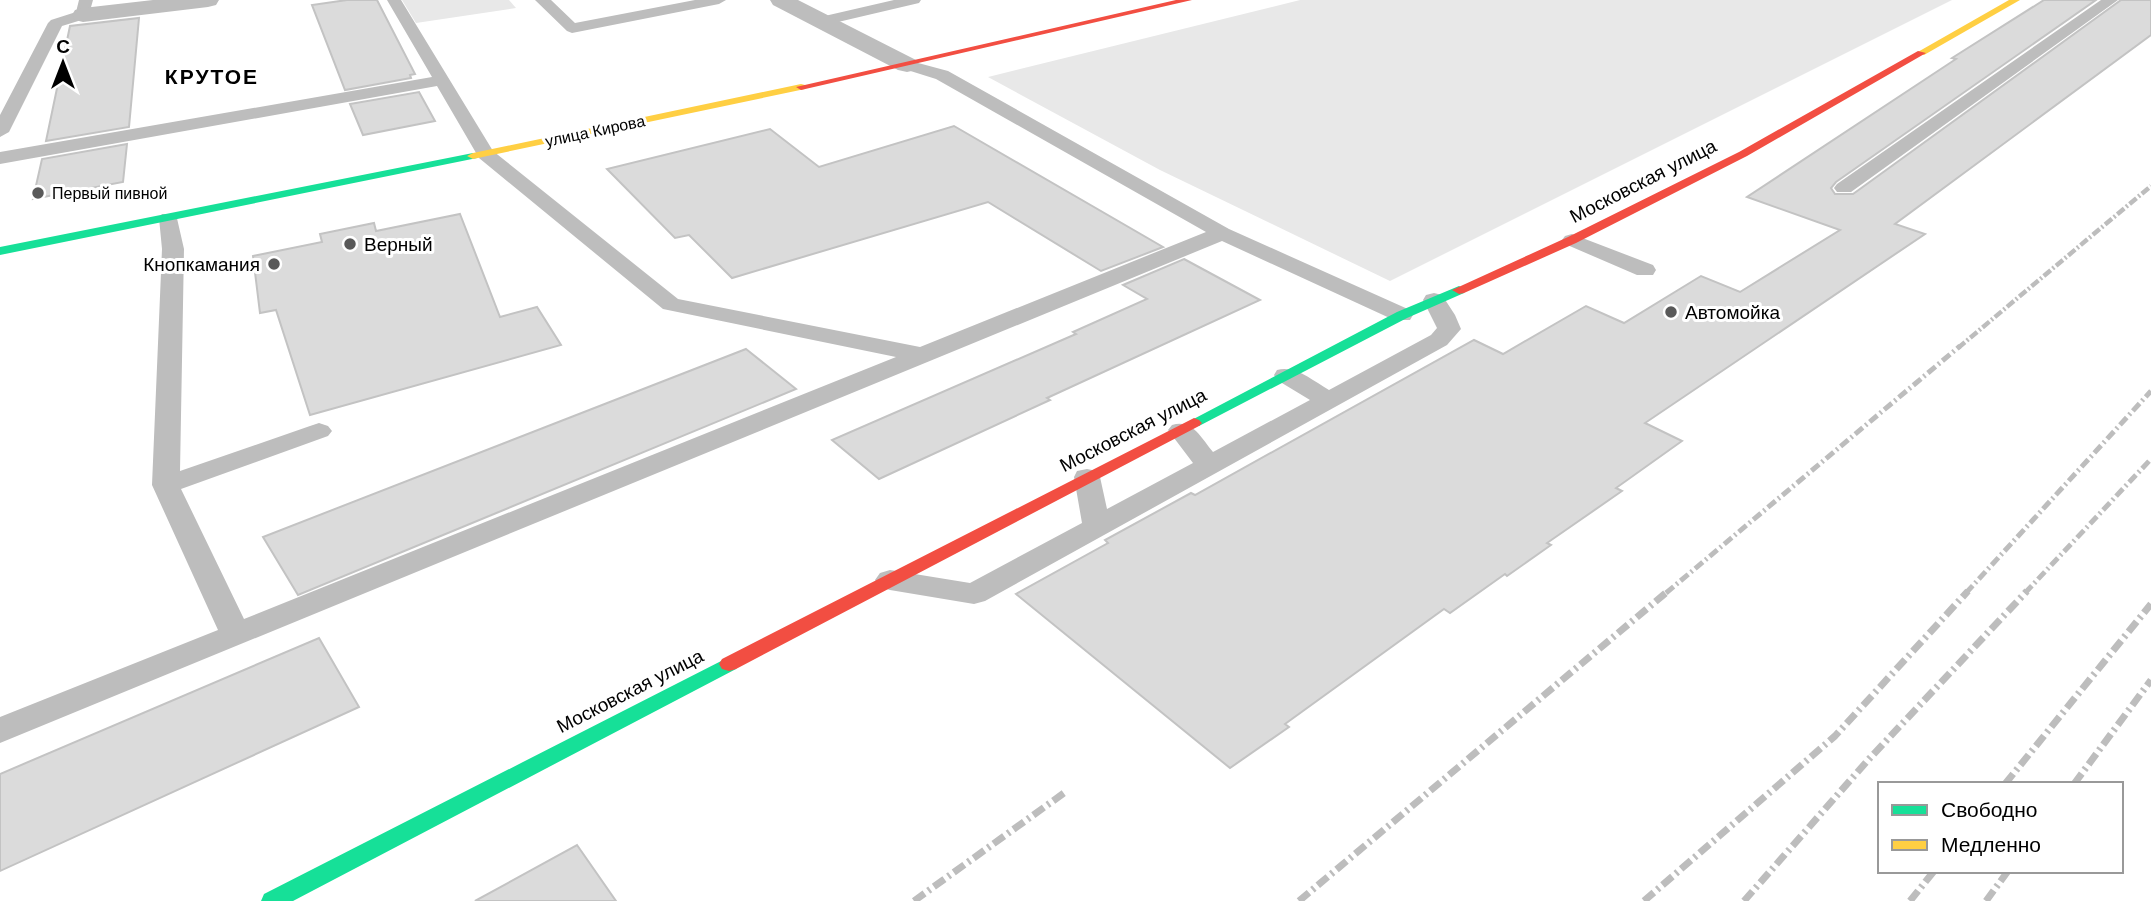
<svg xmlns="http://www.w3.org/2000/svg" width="2151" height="901" font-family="Arial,sans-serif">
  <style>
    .green { fill: #e8e8e8 }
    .building { fill: #dbdbdb; stroke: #c3c3c3; stroke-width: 2 }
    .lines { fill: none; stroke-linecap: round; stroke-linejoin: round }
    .lane { fill: #bdbdbd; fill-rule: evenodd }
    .street { fill: #bdbdbd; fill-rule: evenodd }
    .fast { fill: #16e098; fill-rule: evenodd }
    .slow { fill: #ffcf43; fill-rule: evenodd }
    .jam { fill: #f24e42; fill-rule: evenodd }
    .rail-far2 { stroke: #bdbdbd; stroke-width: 4.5; stroke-dasharray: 9 2.5 2 2.5; stroke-linecap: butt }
    .rail-far1 { stroke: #bdbdbd; stroke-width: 5; stroke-dasharray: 10 3.5 2 3.5; stroke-linecap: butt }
    .rail { stroke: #bdbdbd; stroke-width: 7; stroke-dasharray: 13 4.5 2.5 4.5; stroke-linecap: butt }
    .poi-dot { fill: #595959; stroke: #fff; stroke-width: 2.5 }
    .labels { text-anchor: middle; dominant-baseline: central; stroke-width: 6; stroke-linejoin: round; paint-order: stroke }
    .far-street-label { font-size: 16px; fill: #000; stroke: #fff }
    .far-poi-label { font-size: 16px; fill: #000; stroke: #fff; text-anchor: start }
    .street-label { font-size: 19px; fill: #000; stroke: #fff }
    .poi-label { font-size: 19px; fill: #000; stroke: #fff; text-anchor: start }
    .far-district-label { font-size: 21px; font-weight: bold; letter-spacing: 2px; fill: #000; stroke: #fff }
  </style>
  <rect width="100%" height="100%" fill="#fff"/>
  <path class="green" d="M 402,0 L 509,0 L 516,8 L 416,23 Z
    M 1300,0 L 1952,0 L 1390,281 L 1160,170 L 988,77 Z"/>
  <path class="building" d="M 347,0 L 377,0 L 415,74 L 410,75 L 411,78 L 345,90 L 312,5 Z
    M 2044,0 L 2096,0 L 1836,182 L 1831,188 L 1835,194 L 1853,194 L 2121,0 L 2151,0 L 2151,35 L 1895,224 L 1925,234 L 1645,423 L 1682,441 L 1616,488 L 1622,491 L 1547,543 L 1551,545 L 1507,576 L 1505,574 L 1450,613 L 1444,609 L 1285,724 L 1289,727 L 1230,768 L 1016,594 L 1108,543 L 1105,540 L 1191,493 L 1195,495 L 1474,340 L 1503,354 L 1586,306 L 1624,323 L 1701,276 L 1740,292 L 1840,230 L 1747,197 L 1956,59 L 1952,58 Z
    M 139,18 L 129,127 L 46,141 L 70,26 Z
    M 419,92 L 435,121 L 363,135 L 350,104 Z
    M 954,126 L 1163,247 L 1101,271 L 988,202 L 732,278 L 689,235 L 675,238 L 607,169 L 770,129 L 819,167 Z
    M 127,144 L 123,182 L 33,199 L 42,159 Z
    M 460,214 L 500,317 L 537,307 L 561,345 L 310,415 L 276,310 L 260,313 L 253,256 L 322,242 L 320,234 L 374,223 L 376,231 Z
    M 1184,259 L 1260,300 L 1047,398 L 1050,400 L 879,479 L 832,440 L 1076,334 L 1073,332 L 1147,299 L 1123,285 Z
    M 746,349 L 796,389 L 298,595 L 263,537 Z
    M 319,638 L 359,707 L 0,871 L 0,774 Z
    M 577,845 L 616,901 L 475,901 Z"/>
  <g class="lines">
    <path class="lane" d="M 79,0 L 93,0 L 88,18 L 62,26 L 9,132 L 0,137 L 0,115 L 48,23 L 51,20 L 76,12 Z
      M 387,0 L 401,0 L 493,151 L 678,299 L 920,347 L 1206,232 L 936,79 L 901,68 L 899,65 L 901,62 L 907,60 L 948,71 L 1229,229 L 1410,310 L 1413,315 L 1410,320 L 1394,320 L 1222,241 L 0,743 L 0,717 L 218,630 L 152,485 L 162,249 L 159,218 L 162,214 L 176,214 L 184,249 L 180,471 L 310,426 L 319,423 L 328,426 L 332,431 L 328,436 L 181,489 L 244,619 L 896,357 L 663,309 L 479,158 L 437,86 L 0,164 L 0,152 L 432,77 Z
      M 535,0 L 551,0 L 575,23 L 695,0 L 726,0 L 719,4 L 572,33 L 567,31 Z
      M 894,0 L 921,0 L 919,3 L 821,26 L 813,21 L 816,18 Z
      M 2101,0 L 2118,0 L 1851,192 L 1837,192 L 1834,188 L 1837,184 Z
      M 1572,234 L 1653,265 L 1656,270 L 1653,275 L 1637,275 L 1565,244 L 1562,240 L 1565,236 Z
      M 1434,293 L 1442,295 L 1455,315 L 1461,329 L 1447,345 L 985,601 L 974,604 L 890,590 L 880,587 L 875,580 L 880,573 L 890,570 L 970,583 L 1082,523 L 1074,477 L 1077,471 L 1087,469 L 1097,471 L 1100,477 L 1107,509 L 1193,463 L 1168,430 L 1172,425 C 1193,419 1201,438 1213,452 L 1310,400 L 1277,380 L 1274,375 L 1277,370 C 1296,365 1313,381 1329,390 L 1431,335 L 1437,328 L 1423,300 L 1426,295 Z"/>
    <path class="street" d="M 153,0 L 219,0 L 216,5 L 208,7 L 83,22 L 75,20 L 72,15 L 75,10 L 83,8 Z
      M 770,0 L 798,0 L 916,60 L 919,65 L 916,70 L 907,72 L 898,70 L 773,5 Z"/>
    <path class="fast" d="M 473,153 L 479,156 L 477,158 L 0,255 L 0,247 Z
      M 1459,286 L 1466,290 L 1464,293 L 1407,318 L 1199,426 L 1189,426 L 1186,423 L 1397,312 Z
      M 729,657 L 736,659 L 739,664 L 736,669 L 293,901 L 261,901 L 264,894 Z"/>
    <path class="slow" d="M 2009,0 L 2020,0 L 1924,55 L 1916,53 Z
      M 801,84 L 805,85 L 805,89 L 473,159 L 467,156 L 473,153 Z"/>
    <path class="jam" d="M 1176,0 L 1192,0 L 801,90 L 796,87 Z
      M 1918,51 L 1926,53 L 1747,156 L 1576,243 L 1464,293 L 1459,294 L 1452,290 L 1568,237 L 1739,152 Z
      M 1194,418 L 1199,420 L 1202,423 L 1199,426 L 736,669 L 729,671 L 722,669 L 719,664 L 722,659 Z"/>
    <path class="rail-far2" d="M 1958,348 L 2151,186"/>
    <path class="rail-far1" d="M 1666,593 L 1960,346
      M 1966,593 L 2151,391
      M 2025,593 L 2151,459"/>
    <path class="rail" d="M 2005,784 L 2151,604
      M 2074,784 L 2151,680
      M 914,901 L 1064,793
      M 1299,901 L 1668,591
      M 1644,901 L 1835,736 L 1968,591
      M 1744,901 L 1869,759 L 2027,591
      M 1910,901 L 1934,871
      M 1986,901 L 2008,871"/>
  </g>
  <g class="poi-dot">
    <circle cx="38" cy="193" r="7"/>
    <circle cx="350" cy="244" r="7"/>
    <circle cx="274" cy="264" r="7"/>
    <circle cx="1671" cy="312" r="7"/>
  </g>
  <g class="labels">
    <g class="far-street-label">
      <text transform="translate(595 131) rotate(-12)">улица Кирова</text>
    </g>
    <g class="far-poi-label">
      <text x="52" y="193">Первый пивной</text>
    </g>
    <g class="street-label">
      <text transform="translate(1643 181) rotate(-27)">Московская улица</text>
      <text transform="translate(1133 430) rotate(-27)">Московская улица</text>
      <text transform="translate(630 691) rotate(-27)">Московская улица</text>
    </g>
    <g class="poi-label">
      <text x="364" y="244">Верный</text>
      <text x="260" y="264" text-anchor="end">Кнопкамания</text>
      <text x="1685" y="312">Автомойка</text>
    </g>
    <g class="far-district-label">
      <text x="212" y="76">КРУТОЕ</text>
    </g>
  </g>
  <rect x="1878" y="782" width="245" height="91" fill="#ffffff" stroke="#999999" stroke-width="2"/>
  <rect x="1892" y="805" width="35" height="10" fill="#16e098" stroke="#999999" stroke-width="2"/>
  <text x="1941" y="817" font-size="21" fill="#000000">Свободно</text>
  <rect x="1892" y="840" width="35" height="10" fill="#ffcf43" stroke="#999999" stroke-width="2"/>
  <text x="1941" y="852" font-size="21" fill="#000000">Медленно</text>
  <g transform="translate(63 63)" stroke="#ffffff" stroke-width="5" paint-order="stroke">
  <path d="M0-5L12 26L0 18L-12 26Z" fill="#000000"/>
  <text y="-10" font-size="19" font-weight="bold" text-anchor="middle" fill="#000000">С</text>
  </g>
</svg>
